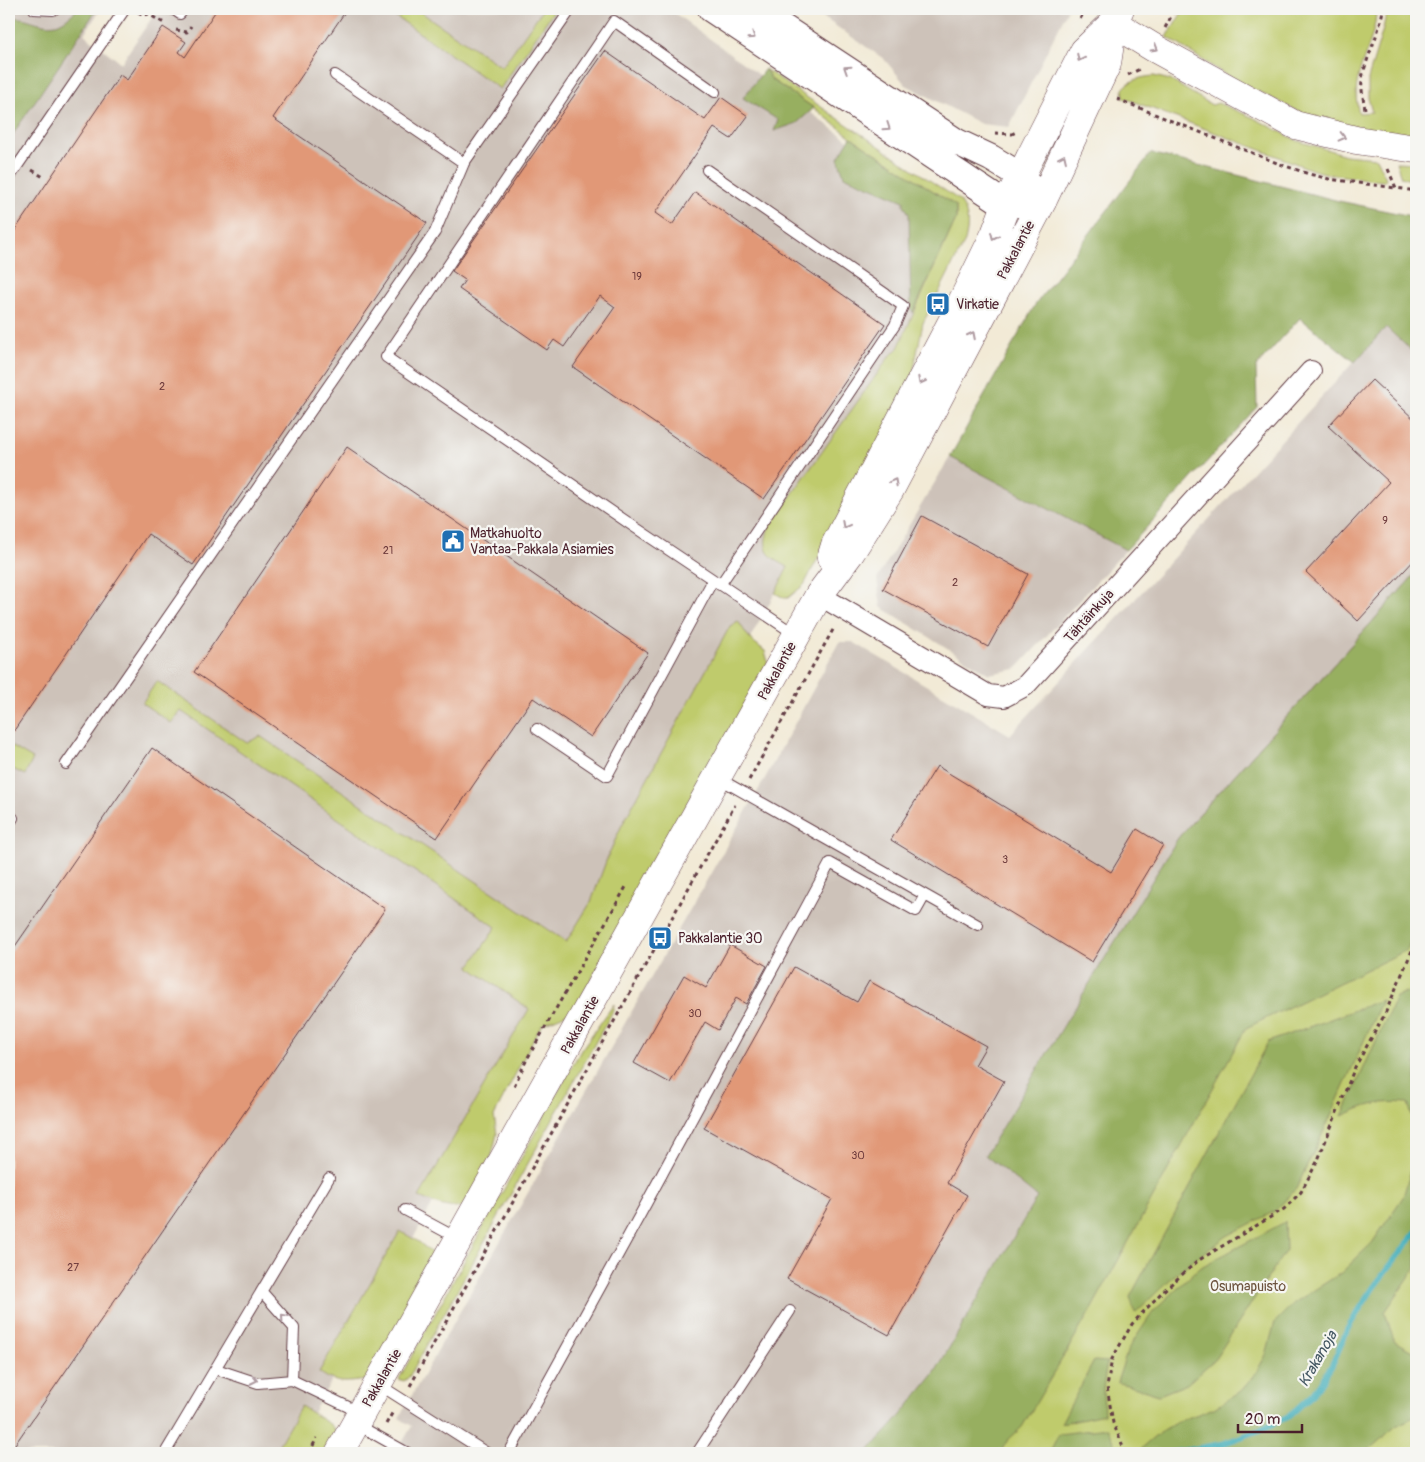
<svg xmlns="http://www.w3.org/2000/svg" width="1425" height="1462" font-family="Pangolin,sans-serif">
  <style>
    .industrial { fill: #cdc2b9 }
    .green { fill: #bfcb6c; stroke: #84754c }
    .forest { fill: #97af60; stroke: #706746 }
    .lines { fill: none; stroke-linecap: round; stroke-linejoin: round }
    .stream { stroke: #3aaab7; stroke-width: 6 }
    .building { fill: #e19877 }
    .service-casing { stroke: #633d45; stroke-width: 12 }
    .minor-casing { stroke: #633d45; stroke-width: 22 }
    .tertiary-casing { stroke: #633d45; stroke-width: 28 }
    .secondary-casing { stroke: #633d45; stroke-width: 29 }
    .trunk-casing { stroke: #633d45; stroke-width: 29 }
    .path { stroke: #633d45; stroke-width: 3; stroke-dasharray: 4 4; stroke-linecap: butt }
    .service { stroke: #fff; stroke-width: 10 }
    .minor { stroke: #fff; stroke-width: 20 }
    .tertiary { stroke: #fff; stroke-width: 26 }
    .secondary { stroke: #fff; stroke-width: 28 }
    .trunk { stroke: #fff; stroke-width: 28 }
    .oneway { stroke: #ae9aa0 }
    .labels { text-anchor: middle; dominant-baseline: central; stroke-width: 4.5; stroke-linejoin: round; paint-order: stroke }
    .number-label { font-size: 11px; fill: #703d3e }
    .street-label { font-size: 14px; fill: #4a1f2b; stroke: #f6f6f2 }
    .poi-label { font-size: 14px; fill: #4a1f2b; stroke: #f6f6f2; text-anchor: start }
    .park-label { font-size: 14px; fill: #6d533e; stroke: #f6f6f2 }
    .water-label { font-size: 15px; font-style: italic; fill: #445763; stroke: #f6f6f2 }
  </style>
  <rect width="100%" height="100%" fill="#f6f6f2"/>
  <filter id="ink" filterUnits="userSpaceOnUse"><feTurbulence type="fractalNoise" baseFrequency=".02" numOctaves="2"/><feDisplacementMap in="SourceGraphic" scale="10" xChannelSelector="R" yChannelSelector="G"/><feConvolveMatrix kernelMatrix="1 2 1 2 8 2 1 2 1" color-interpolation-filters="sRGB"/></filter>
  <filter id="wash" filterUnits="userSpaceOnUse"><feTurbulence type="fractalNoise" baseFrequency=".0096" numOctaves="4" result="noise"/><feDisplacementMap in="SourceGraphic" scale="20" xChannelSelector="R" yChannelSelector="G"/><feGaussianBlur stdDeviation="1.12" result="paint"/><feColorMatrix in="noise" values="0 0 0 0 0 0 0 0 0 0 0 0 0 0 0 0 0 1.4 0 .05"/><feComposite in="paint" operator="in"/></filter>
  <g filter="url(#wash)">
    <rect width="100%" height="100%" fill="#f2ead6"/>
    <path class="industrial" d="M 9,9 L 101,9 L 84,34 L 121,63 L 158,9 L 669,9 L 956,219 L 898,348 L 775,593 L 568,968 L 290,1453 L 9,1453 Z
      M 811,9 L 1068,9 L 1009,127 L 981,124 L 906,85 L 884,59 Z
      M 1386,327 L 1416,355 L 1416,573 L 1178,838 L 1199,1028 L 961,1453 L 396,1453 L 412,1426 L 399,1418 L 763,782 L 839,642 L 853,642 L 1010,735 Z
      M 950,457 L 1126,550 L 1016,669 L 989,674 L 881,607 L 877,579 Z"/>
    <path class="green" d="M 385,9 L 416,9 L 502,67 L 543,9 L 555,9 L 500,89 Z
      M 1184,9 L 1376,9 C 1377,46 1347,74 1359,113 L 1372,112 L 1368,98 L 1368,79 L 1383,29 L 1387,9 L 1416,9 L 1416,138 L 1334,129 L 1229,77 L 1167,37 Z
      M 765,69 L 959,200 C 969,212 969,226 965,241 L 923,323 L 914,368 L 915,373 L 804,585 L 788,598 L 784,598 L 775,593 L 788,567 C 767,556 761,551 769,527 L 889,357 L 898,348 L 956,219 L 956,206 L 851,137 L 814,108 L 772,80 Z
      M 1154,76 L 1170,80 L 1212,105 L 1218,103 L 1254,118 L 1298,141 L 1346,155 L 1376,158 L 1386,178 L 1385,181 L 1381,181 L 1329,174 L 1313,170 L 1124,98 L 1123,89 C 1131,79 1142,77 1154,76 Z
      M 1396,162 L 1416,163 L 1416,182 L 1401,177 Z
      M 1416,573 L 1416,1453 L 961,1453 L 1178,838 Z
      M 738,621 L 750,639 L 765,651 L 768,662 L 578,1003 L 569,1013 L 543,1024 L 536,1034 L 494,1116 L 497,1134 L 492,1155 L 466,1206 C 449,1211 434,1203 419,1197 L 529,1009 L 469,967 L 496,927 L 181,711 L 171,723 L 142,703 L 157,681 L 247,743 L 260,736 L 566,942 L 591,902 L 608,856 L 621,827 L 730,626 Z
      M 9,745 L 33,759 L 25,775 L 9,767 Z
      M 614,1004 L 613,1011 L 409,1377 L 404,1381 L 399,1379 L 581,1050 Z
      M 400,1231 L 419,1242 L 436,1257 L 368,1380 C 346,1382 338,1386 319,1372 Z
      M 301,1406 L 331,1425 L 337,1433 L 326,1453 L 274,1453 Z"/>
    <path class="forest" d="M 78,9 L 90,9 L 95,12 L 9,140 L 9,19 C 25,13 42,30 59,23 C 66,20 73,13 78,9 Z
      M 765,69 L 772,80 L 814,108 L 797,123 L 774,131 L 778,120 L 743,98 Z
      M 851,137 L 956,206 L 956,219 L 913,313 L 911,308 L 909,214 L 904,205 L 904,201 L 844,176 L 838,158 Z
      M 1151,153 L 1339,201 L 1416,217 L 1416,355 L 1386,327 L 1355,362 L 1300,318 L 1256,367 L 1257,407 L 1126,550 L 950,457 L 1035,305 Z
      M 1416,573 L 1416,926 L 1407,950 L 1246,1028 L 1092,1308 L 1022,1427 L 1007,1441 L 1000,1453 L 867,1453 L 897,1420 L 934,1374 L 1037,1197 L 985,1155 L 1178,838 Z
      M 1416,989 L 1416,1267 L 1385,1312 L 1394,1341 L 1416,1353 L 1416,1416 L 1396,1426 L 1365,1453 L 1136,1453 L 1162,1431 L 1177,1422 L 1214,1408 L 1241,1391 L 1254,1376 L 1266,1355 L 1275,1322 L 1294,1303 L 1341,1273 L 1372,1243 L 1403,1197 L 1412,1167 L 1414,1122 L 1408,1103 C 1379,1101 1368,1104 1342,1116 L 1396,997 Z
      M 1382,1000 L 1328,1122 L 1296,1189 L 1275,1211 L 1227,1236 L 1180,1270 L 1135,1313 L 1130,1297 L 1268,1042 Z
      M 1285,1222 L 1286,1250 L 1215,1359 L 1187,1384 L 1159,1395 L 1117,1382 L 1128,1349 L 1153,1312 L 1199,1268 Z
      M 1094,1361 L 1107,1362 L 1103,1389 L 1104,1414 L 1061,1423 Z
      M 1108,1428 L 1119,1453 L 1049,1453 L 1059,1434 Z"/>
    <g class="lines">
      <path class="stream" d="M 1171,1453 L 1222,1444 L 1260,1430 L 1289,1416 L 1313,1394 L 1332,1365 L 1348,1328 L 1373,1288 L 1416,1232"/>
    </g>
    <g id="blocks">
      <path class="building" d="M 217,9 L 347,9 L 273,118 L 427,223 L 193,565 L 148,534 L 9,738 L 9,239 L 120,75 L 127,80 L 163,27 L 186,42 L 179,52 L 185,57 Z
        M 605,51 L 705,120 L 721,97 L 748,116 L 731,139 L 714,128 L 655,213 L 672,225 L 695,192 L 885,324 L 764,499 L 573,367 L 615,307 L 600,296 L 564,347 L 554,340 L 547,350 L 459,289 L 465,280 L 452,271 Z
        M 1372,380 L 1416,421 L 1416,558 L 1358,621 L 1306,572 L 1389,482 L 1328,426 Z
        M 347,447 L 648,653 L 591,737 L 533,698 L 437,838 L 194,672 Z
        M 922,516 L 1028,574 L 988,647 L 883,589 Z
        M 152,748 L 385,909 L 9,1453 L 9,955 Z
        M 937,766 L 1111,872 L 1137,829 L 1163,845 L 1092,962 L 891,840 Z
        M 730,945 L 767,966 L 746,1004 L 736,998 L 718,1030 L 705,1022 L 670,1083 L 634,1063 L 684,975 L 706,988 Z
        M 794,967 L 857,1002 L 869,981 L 986,1046 L 975,1065 L 1004,1081 L 947,1183 L 967,1195 L 889,1335 L 787,1279 L 832,1199 L 704,1128 Z"/>
    </g>
  </g>
  <g filter="url(#ink)">
    <use href="#blocks" fill-opacity="0" stroke="#633d45" stroke-width="1"/>
    <g class="lines">
      <g class="service-casing">
        <path id="service" d="M 34,9 L 53,10 L 55,9
          M 173,9 L 180,14 L 184,9
          M 335,75 L 464,163
          M 715,92 L 614,21 L 386,357 L 633,526 L 796,635
          M 707,170 L 903,306 L 895,325 L 720,585
          M 9,178 L 125,9
          M 537,729 L 607,776 L 713,580
          M 66,764 L 435,232 L 464,163 L 571,9
          M 718,778 L 978,925
          M 9,824 L 13,818
          M 405,1210 L 457,1238
          M 262,1292 L 294,1328 L 292,1380
          M 216,1369 L 258,1383 L 292,1380 L 361,1413
          M 378,1384 L 487,1453
          M 356,1424 L 408,1453
          M 165,1453 L 329,1178
          M 509,1453 L 641,1213 L 830,863 L 916,911 L 925,895
          M 697,1453 L 790,1311"/>
      </g>
      <g class="minor-casing">
        <path id="minor" d="M 819,595 L 988,695 L 1004,697 L 1025,686 L 1311,371"/>
      </g>
      <g class="tertiary-casing">
        <path id="tertiary" d="M 711,9 L 1006,205 L 1042,202
          M 755,9 L 957,142 L 991,158 L 1021,176 L 1035,193"/>
      </g>
      <g class="secondary-casing">
        <path id="secondary" d="M 831,558 L 835,545 L 957,312 L 995,234 L 1006,205 L 1084,51 L 1113,23
          M 339,1453 L 819,595 L 851,552 L 890,490 L 1042,202 L 1107,64 L 1113,23 L 1120,9"/>
      </g>
      <g class="trunk-casing">
        <path id="trunk" d="M 1113,23 L 1154,48 L 1295,125 L 1356,140 L 1416,149"/>
      </g>
      <path class="path" d="M 138,12 L 144,15 L 148,14 L 164,23
        M 1080,19 L 1086,9
        M 1165,28 L 1175,9
        M 176,30 L 187,32 L 191,26
        M 1128,75 L 1142,68
        M 1117,99 L 1277,163 L 1309,174 L 1329,179 L 1396,188
        M 1365,109 C 1363,97 1360,85 1363,74 C 1369,51 1380,32 1383,9
        M 995,133 L 1012,134 L 1016,132
        M 1388,169 L 1396,188 L 1416,191
        M 32,170 L 45,178
        M 749,780 L 834,628
        M 514,1086 L 527,1059 L 626,887
        M 410,1386 L 735,805
        M 386,1424 L 394,1410
        M 309,1453 L 317,1438
        M 1126,1453 L 1113,1423 L 1107,1387 L 1112,1359 L 1132,1324 L 1163,1291 L 1199,1260 L 1284,1209 L 1301,1192 L 1318,1160 L 1355,1067 L 1385,1014 L 1416,941"/>
      <use href="#service" class="service"/>
      <use href="#minor" class="minor"/>
      <use href="#tertiary" class="tertiary"/>
      <use href="#secondary" class="secondary"/>
      <use href="#trunk" class="trunk"/>
    </g>
    <defs><path id="oneway-chevron" d="M-2-3.5L2.5 0L-2 3.5" fill="none" stroke-width="1.6" stroke-linecap="round" stroke-linejoin="round" transform="scale(1.25)"/></defs>
    <g class="oneway">
      <use href="#oneway-chevron" transform="translate(752 36) rotate(34)"/>
      <use href="#oneway-chevron" transform="translate(1155 48) rotate(30)"/>
      <use href="#oneway-chevron" transform="translate(1080 58) rotate(117)"/>
      <use href="#oneway-chevron" transform="translate(847 69) rotate(-147)"/>
      <use href="#oneway-chevron" transform="translate(887 127) rotate(34)"/>
      <use href="#oneway-chevron" transform="translate(1342 137) rotate(14)"/>
      <use href="#oneway-chevron" transform="translate(1063 158) rotate(-65)"/>
      <use href="#oneway-chevron" transform="translate(994 236) rotate(114)"/>
      <use href="#oneway-chevron" transform="translate(972 335) rotate(-63)"/>
      <use href="#oneway-chevron" transform="translate(921 381) rotate(118)"/>
      <use href="#oneway-chevron" transform="translate(894 482) rotate(-62)"/>
      <use href="#oneway-chevron" transform="translate(845 525) rotate(118)"/>
      <use href="#oneway-chevron" transform="translate(284 1317) rotate(-132)"/>
      <use href="#oneway-chevron" transform="translate(254 1380) rotate(12)"/>
    </g>
  </g>
  <defs>
    <g id="bus-square" transform="scale(1.25)"><rect x="-9" y="-9" width="18" height="18" rx="4" fill="#1f6fb2" stroke="#f6f6f2"/><path d="M-5-6H5V4H4V6H2V4H-2V6H-4V4H-5ZM-3.5-4V0h7V-4ZM-3.5 1.2v1.5H-2V1.2ZM2 1.2v1.5H3.5V1.2Z" fill="#fff"/></g>
    <g id="civic-square" transform="scale(1.25)"><rect x="-9" y="-9" width="18" height="18" rx="4" fill="#1f6fb2" stroke="#f6f6f2"/><path d="M-.6-6.5H3V-4.5H.6V-3L4-1V1h2V6H-6V1h2V-1L-.6-3ZM-1.2 2.5V6h2.4V2.5Z" fill="#fff"/></g>
  </defs>
  <g fill-rule="evenodd">
    <use href="#bus-square" x="938" y="304"/>
    <use href="#civic-square" x="453" y="541"/>
    <use href="#bus-square" x="660" y="938"/>
  </g>
  <g class="labels">
    <g class="number-label">
      <text x="637" y="276">19</text>
      <text x="162" y="386">2</text>
      <text x="1385" y="520">9</text>
      <text x="388" y="550">21</text>
      <text x="955" y="582">2</text>
      <text x="1005" y="859">3</text>
      <text x="695" y="1013">30</text>
      <text x="858" y="1155">30</text>
      <text x="73" y="1267">27</text>
    </g>
    <g class="street-label">
      <text transform="translate(1016 250) rotate(-62)">Pakkalantie</text>
      <text transform="translate(1089 616) rotate(-48)">Tähtäinkuja</text>
      <text transform="translate(777 671) rotate(-61)">Pakkalantie</text>
      <text transform="translate(580 1025) rotate(-61)">Pakkalantie</text>
      <text transform="translate(382 1378) rotate(-60)">Pakkalantie</text>
    </g>
    <g class="poi-label">
      <text x="956" y="304">Virkatie</text>
      <text x="470" y="533">Matkahuolto<tspan x="470" dy="16">Vantaa-Pakkala Asiamies</tspan></text>
      <text x="678" y="938">Pakkalantie 30</text>
    </g>
    <g class="park-label">
      <text x="1248" y="1286">Osumapuisto</text>
    </g>
    <g class="water-label">
      <text transform="translate(1318 1359) rotate(-60)">Krakanoja</text>
    </g>
  </g>
  <rect width="1425" height="1462" fill="none" stroke="#f6f6f2" stroke-width="30"/>
  <path d="M1238 1424v8h64v-8" fill="none" stroke="#4a1f2b" stroke-width="2.5"/>
  <text x="1245" y="1424" font-size="15" fill="#4a1f2b" stroke="#f6f6f2" stroke-width="4" paint-order="stroke">20 m</text>
</svg>
